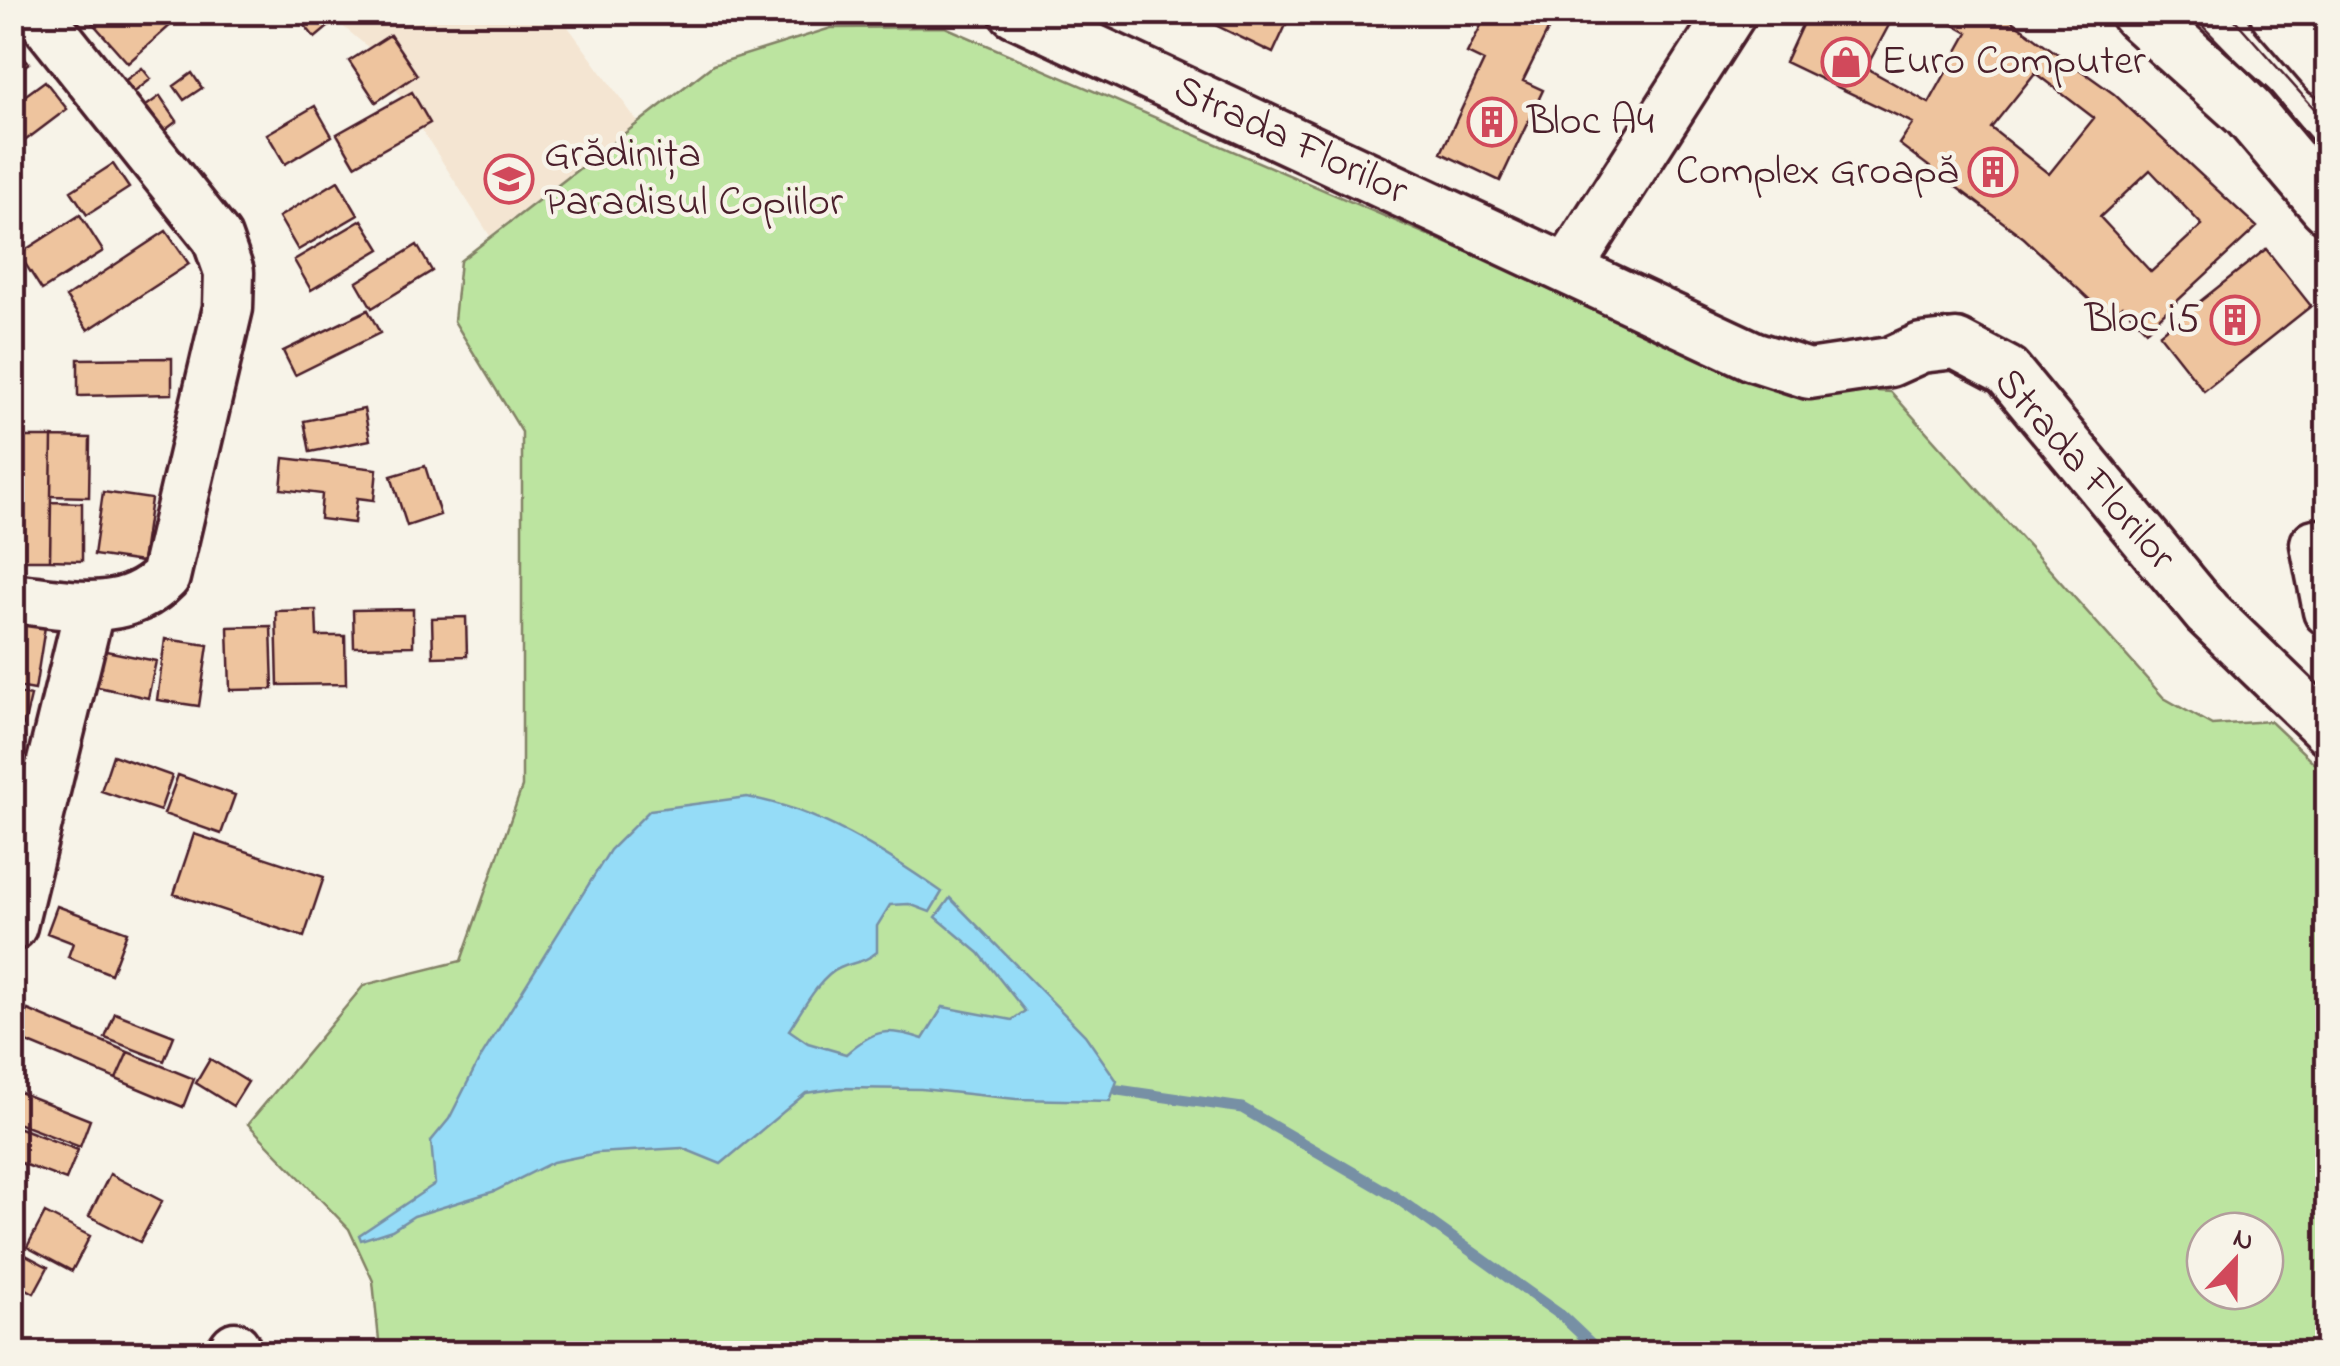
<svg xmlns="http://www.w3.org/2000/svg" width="2340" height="1366" font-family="'Indie Flower',sans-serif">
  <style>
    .built { fill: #f4e5d2 }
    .green { fill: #bce4a0; stroke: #838266; stroke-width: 2.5; fill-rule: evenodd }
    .water { fill: #95dcf7; stroke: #7790a5; stroke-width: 2.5 }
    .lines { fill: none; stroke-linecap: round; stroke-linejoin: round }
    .stream { stroke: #7790a5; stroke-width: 11 }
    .building { fill: #eec49e; stroke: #4a1f2b; stroke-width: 2.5; fill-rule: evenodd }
    .minor-casing { stroke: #4a1f2b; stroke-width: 55 }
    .major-casing { stroke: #4a1f2b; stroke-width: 62 }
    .minor { stroke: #f7f3e8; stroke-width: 48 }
    .major { stroke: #f7f3e8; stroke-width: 55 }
    .tram { stroke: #4a1f2b; stroke-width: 2.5 }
    .labels { text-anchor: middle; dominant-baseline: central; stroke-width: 9; stroke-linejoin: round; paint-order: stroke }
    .poi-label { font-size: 42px; fill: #4a1f2b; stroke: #f7f3e8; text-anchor: start }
    .street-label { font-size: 42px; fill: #4a1f2b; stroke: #f7f3e8 }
  </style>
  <rect width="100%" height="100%" fill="#f7f3e8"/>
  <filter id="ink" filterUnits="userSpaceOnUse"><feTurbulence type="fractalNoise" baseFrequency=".01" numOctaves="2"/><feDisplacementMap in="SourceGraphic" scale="20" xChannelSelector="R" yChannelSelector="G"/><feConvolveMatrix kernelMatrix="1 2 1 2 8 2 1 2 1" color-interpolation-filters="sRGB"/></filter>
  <g filter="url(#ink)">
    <path class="built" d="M 327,13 L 558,13 L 638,122 L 490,236 L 370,49 Z"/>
    <path class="green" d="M 945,27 L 1774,384 L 1891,392 L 2164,698 L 2212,725 L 2270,721 L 2327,775 L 2327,1353 L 380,1350 L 373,1281 L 349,1229 L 248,1124 L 364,985 L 461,961 L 522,787 L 522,432 L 454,321 L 460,261 L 713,65 L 831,28 ZM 2205,1231 L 2265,1231 L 2265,1291 L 2205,1291 Z"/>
    <path class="water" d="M 747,797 C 818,809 883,851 942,892 L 930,912 L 909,904 L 890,905 L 877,926 L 877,952 C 864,963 855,961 840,968 C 820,976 801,1012 789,1030 L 808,1043 L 846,1054 C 874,1029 888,1027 923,1039 L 943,1007 L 1012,1020 L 1025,1011 L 979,953 L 936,917 L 950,898 L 1085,1035 L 1117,1081 L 1110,1101 L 1016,1099 L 921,1089 L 840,1088 L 806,1093 L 721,1164 L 682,1148 L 597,1153 L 553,1162 L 495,1191 L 414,1216 L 392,1230 L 361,1240 L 359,1235 L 435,1184 L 431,1141 L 449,1119 L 478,1062 L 610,850 L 650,810 Z"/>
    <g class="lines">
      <path class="stream" d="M 1118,1090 L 1242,1108 L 1394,1196 L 1562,1316 L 1602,1354"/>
    </g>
    <path class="building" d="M 99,12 L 180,12 L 182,15 L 128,63 L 90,20 Z
      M 294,12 L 346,12 L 315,38 Z
      M 1221,12 L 1292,12 L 1273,53 L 1215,25 Z
      M 1488,12 L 1557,12 L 1523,81 L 1543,90 L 1500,181 L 1441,153 L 1484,61 L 1467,53 Z
      M 1808,12 L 1896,12 L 1866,68 L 1929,103 L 1968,33 L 1931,12 L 1999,12 L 2114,94 L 2257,227 L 2146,330 L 2123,306 L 2109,318 L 2024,238 L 1899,144 L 1913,123 L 1785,62 ZM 2035,73 L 2094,118 L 2049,174 L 1991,128 ZM 2150,170 L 2202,225 L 2151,272 L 2100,217 Z
      M 390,35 L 417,75 L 376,102 L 349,61 Z
      M 12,41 L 29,63 L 12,75 Z
      M 142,68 L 151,79 L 132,94 L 123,82 Z
      M 192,73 L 202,88 L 184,100 L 174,86 Z
      M 45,81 L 67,109 L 14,149 L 12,105 Z
      M 412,92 L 430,123 L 355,165 L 337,134 Z
      M 160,96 L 177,121 L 164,131 L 146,106 Z
      M 315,106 L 332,136 L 285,164 L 267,134 Z
      M 113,164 L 129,188 L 87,215 L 71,191 Z
      M 338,181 L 358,215 L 298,250 L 279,217 Z
      M 80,215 L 103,251 L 42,290 L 19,254 Z
      M 362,220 L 380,249 L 311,290 L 294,260 Z
      M 166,231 L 189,264 L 88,330 L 66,297 Z
      M 417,245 L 432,271 L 372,308 L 357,282 Z
      M 2266,249 L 2311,306 L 2204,391 L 2159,334 Z
      M 368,310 L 380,333 L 295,375 L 283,351 Z
      M 172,358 L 172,394 L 78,396 L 78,359 Z
      M 364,409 L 370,440 L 310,452 L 304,421 Z
      M 18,437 L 52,437 L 50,560 L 16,560 Z
      M 52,437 L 90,438 L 89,497 L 51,496 Z
      M 284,458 L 377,469 L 374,500 L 357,498 L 354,523 L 320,519 L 322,494 L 281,489 Z
      M 425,466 L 440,515 L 407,526 L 391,476 Z
      M 103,492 L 151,499 L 142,562 L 94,555 Z
      M 51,502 L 82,503 L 82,561 L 50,560 Z
      M 413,609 L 413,646 L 354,647 L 353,610 Z
      M 316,610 L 317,636 L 345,636 L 346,684 L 278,685 L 276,611 Z
      M 466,617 L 467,656 L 433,657 L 432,618 Z
      M 12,622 L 45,627 L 35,690 L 12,686 Z
      M 271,626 L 273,689 L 230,690 L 228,627 Z
      M 165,639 L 208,645 L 199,706 L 157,700 Z
      M 101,650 L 156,661 L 148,698 L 94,686 Z
      M 12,692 L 31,696 L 24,725 L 12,722 Z
      M 113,755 L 172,776 L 160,811 L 101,791 Z
      M 178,775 L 235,795 L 221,834 L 164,814 Z
      M 194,834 L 324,877 L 304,937 L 174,894 Z
      M 57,906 L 127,932 L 111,974 L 68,957 L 73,943 L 47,933 Z
      M 28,1010 L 128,1052 L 116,1079 L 17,1038 Z
      M 115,1013 L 174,1036 L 164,1061 L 105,1038 Z
      M 128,1052 L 194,1079 L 183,1107 L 116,1079 Z
      M 210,1059 L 248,1082 L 233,1106 L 196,1083 Z
      M 14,1090 L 90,1120 L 80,1147 L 12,1121 Z
      M 12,1125 L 78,1150 L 66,1180 L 12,1160 Z
      M 110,1174 L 162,1201 L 140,1242 L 89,1216 Z
      M 45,1213 L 90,1236 L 72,1271 L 27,1247 Z
      M 24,1254 L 48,1267 L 34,1293 L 12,1281 Z"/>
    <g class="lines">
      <g class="minor-casing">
        <g id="minor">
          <path id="s1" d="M 1014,12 L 1753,356 L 1809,374 L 1890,362 L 1921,348 L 1956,344 L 2007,371 L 2207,613 L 2328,730"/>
          <path d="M 1568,268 L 1732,12"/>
          <path d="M 2315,544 L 2328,611"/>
          <path d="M 12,598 C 67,604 123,620 165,577 L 228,308 L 229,272 L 217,238 L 37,12"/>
          <path d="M 12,926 L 90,606"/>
          <path d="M 230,1354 L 235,1347"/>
        </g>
      </g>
      <g class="major-casing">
        <path id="major" d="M 2138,12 L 2249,112 L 2328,205
          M 2278,12 L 2328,70"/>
      </g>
      <use href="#minor" class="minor"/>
      <use href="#major" class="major"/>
      <path class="tram" d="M 2189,12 L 2270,95 L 2328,164
        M 2228,12 L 2328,124"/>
    </g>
  </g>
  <defs>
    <g id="shop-ring" transform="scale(2.5)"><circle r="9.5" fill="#f7f3e8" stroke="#d1495b" stroke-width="1.5"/><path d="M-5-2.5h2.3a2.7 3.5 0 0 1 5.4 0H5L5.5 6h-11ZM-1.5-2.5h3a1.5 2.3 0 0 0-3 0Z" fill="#d1495b"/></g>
    <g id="building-ring" transform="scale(2.5)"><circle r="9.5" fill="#f7f3e8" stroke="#d1495b" stroke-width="1.5"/><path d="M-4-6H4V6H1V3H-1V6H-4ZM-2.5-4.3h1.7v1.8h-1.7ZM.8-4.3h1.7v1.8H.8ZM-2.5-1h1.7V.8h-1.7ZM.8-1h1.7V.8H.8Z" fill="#d1495b"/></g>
    <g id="school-ring" transform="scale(2.5)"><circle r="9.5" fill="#f7f3e8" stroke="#d1495b" stroke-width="1.5"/><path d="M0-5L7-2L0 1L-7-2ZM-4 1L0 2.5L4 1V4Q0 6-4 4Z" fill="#d1495b"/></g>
  </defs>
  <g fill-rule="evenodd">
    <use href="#shop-ring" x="1846" y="62"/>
    <use href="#building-ring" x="1492" y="122"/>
    <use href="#building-ring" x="1993" y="172"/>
    <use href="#school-ring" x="509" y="179"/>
    <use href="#building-ring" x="2235" y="320"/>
  </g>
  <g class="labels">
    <g class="poi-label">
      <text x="1881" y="62">Euro Computer</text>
      <text x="1527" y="122">Bloc A4</text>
      <text x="544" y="155">Grădinița<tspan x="544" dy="48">Paradisul Copiilor</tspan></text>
      <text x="1958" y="172" text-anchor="end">Complex Groapă</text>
      <text x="2200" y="320" text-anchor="end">Bloc i5</text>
    </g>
    <g class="street-label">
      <text stroke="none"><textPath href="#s1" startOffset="305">Strada Florilor</textPath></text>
      <text transform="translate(2084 470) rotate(49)">Strada Florilor</text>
    </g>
  </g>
  <rect width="2340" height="1366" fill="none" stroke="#f7f3e8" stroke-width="50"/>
  <rect x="25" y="25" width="2290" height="1316" fill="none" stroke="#4a1f2b" stroke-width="4" filter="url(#ink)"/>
  <g transform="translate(2235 1261) rotate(22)"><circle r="48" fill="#f7f3e8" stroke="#b29e9c" stroke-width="2.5"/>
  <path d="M0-8L18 38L0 25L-18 38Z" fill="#d1495b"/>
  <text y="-15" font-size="28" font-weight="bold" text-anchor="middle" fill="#4a1f2b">N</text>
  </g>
</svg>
